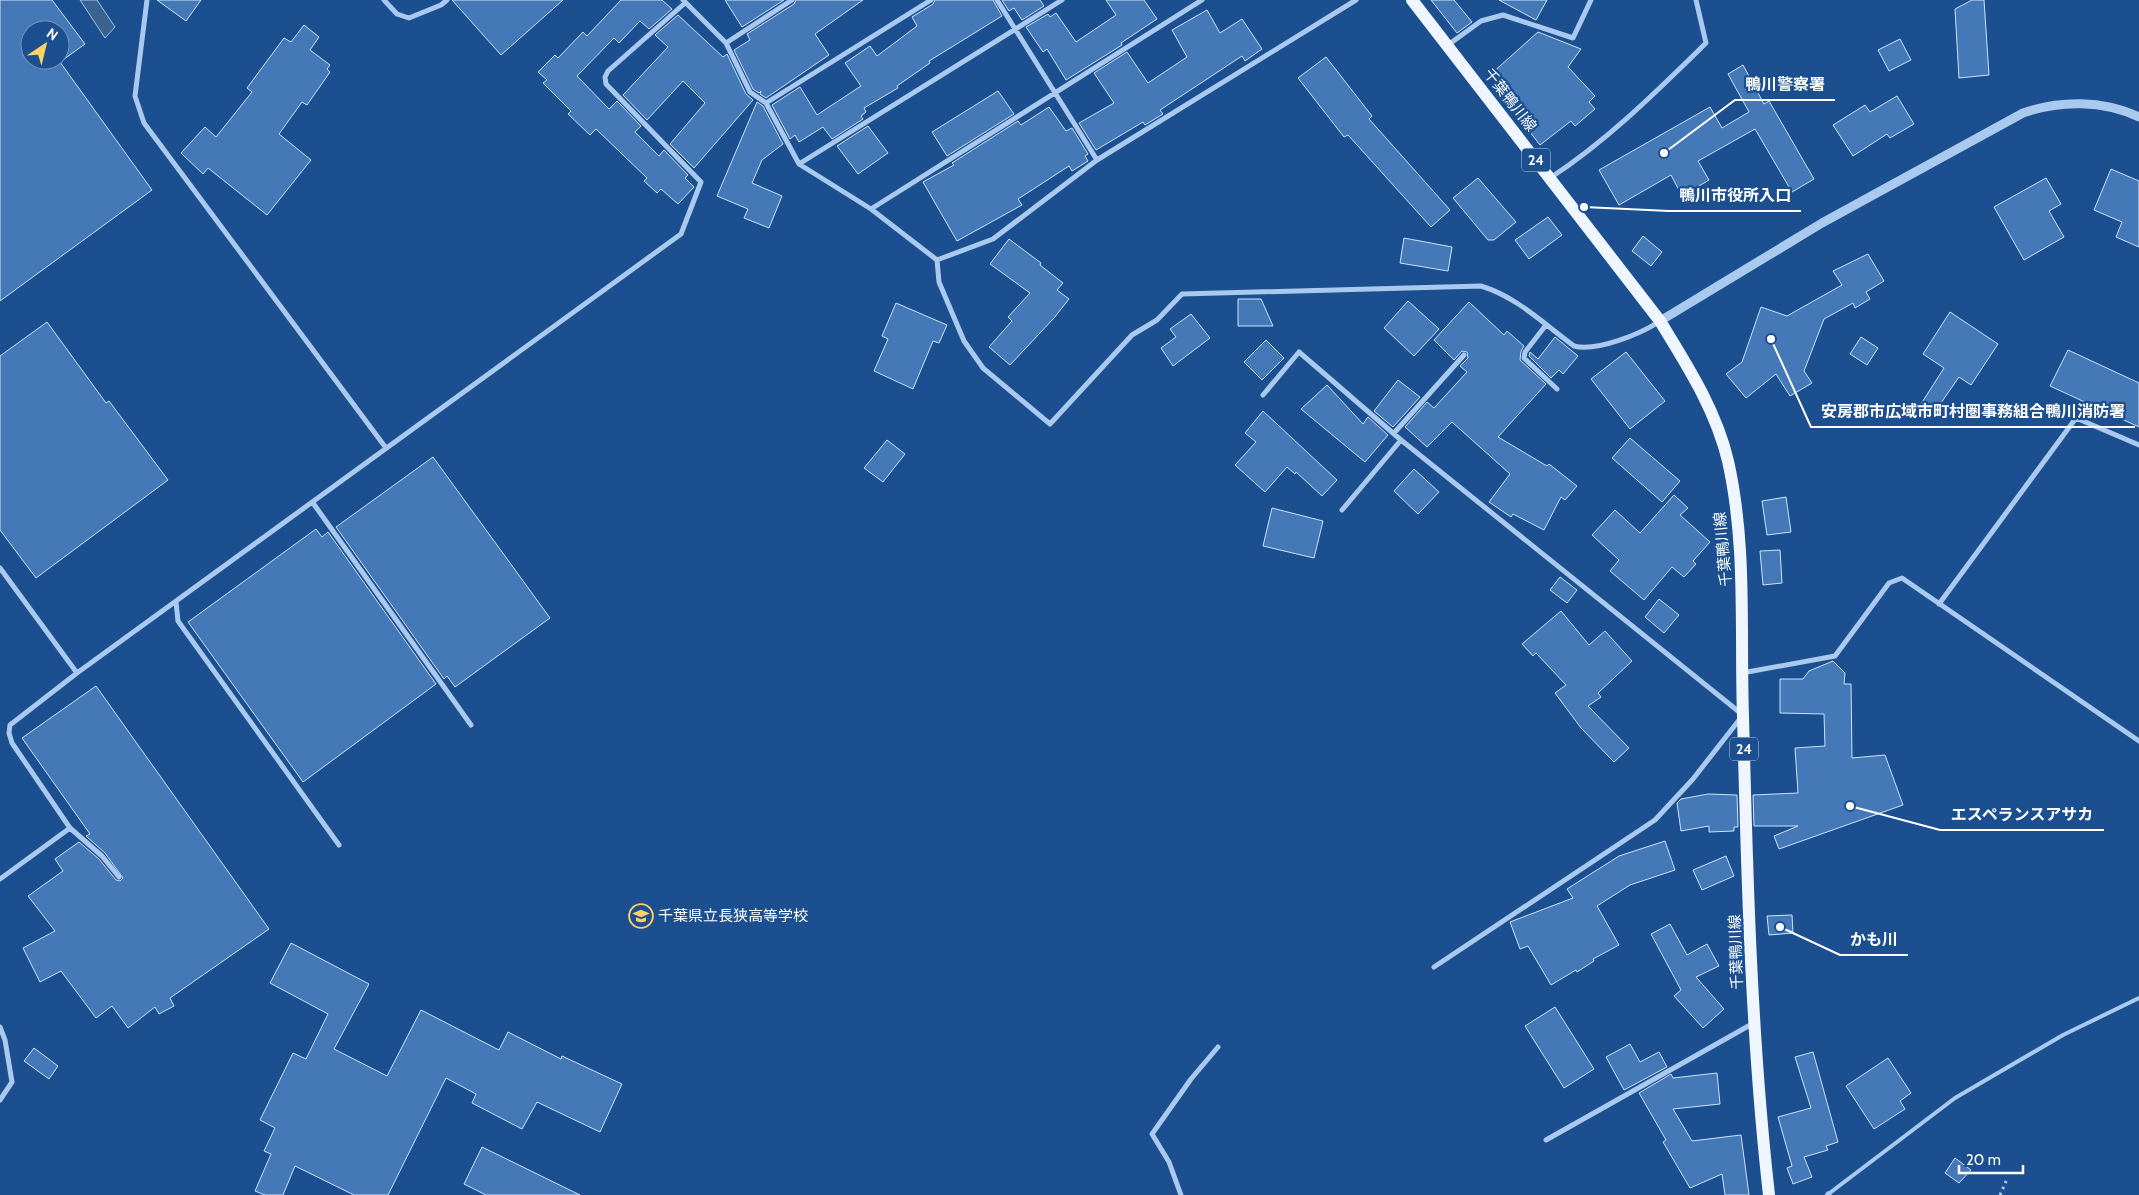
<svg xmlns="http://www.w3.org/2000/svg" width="2139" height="1195" font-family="Cabin,'Noto Sans JP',sans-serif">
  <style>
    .water { fill: #3c6290; stroke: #9cc4f0 }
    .building { fill: #4478b7; stroke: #cfe3fa; fill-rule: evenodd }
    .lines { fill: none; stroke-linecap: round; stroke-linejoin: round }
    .path { stroke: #a9c9ee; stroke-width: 3; stroke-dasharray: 2.5 4; stroke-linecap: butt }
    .service { stroke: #a9c9ee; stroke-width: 4 }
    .minor { stroke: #a9c9ee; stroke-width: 5 }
    .tertiary { stroke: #a9c9ee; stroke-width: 9 }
    .primary { stroke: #f0f6ff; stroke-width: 12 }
    .labels { text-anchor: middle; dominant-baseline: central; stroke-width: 4.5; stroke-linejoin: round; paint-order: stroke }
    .shield { fill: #1b4f8f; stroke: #bbcadd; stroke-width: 1 }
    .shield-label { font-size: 14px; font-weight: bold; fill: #fff }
    .street-label { font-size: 15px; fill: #fff; stroke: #1b4f8f }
    .poi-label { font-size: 15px; fill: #fff; stroke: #1b4f8f; text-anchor: start }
    .leader { fill: none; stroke: #fff; stroke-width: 2 }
    .callout-dot { fill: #fff; stroke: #1b4f8f; stroke-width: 2 }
    .callout-label { font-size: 16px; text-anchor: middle; font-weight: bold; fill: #fff; stroke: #1b4f8f; stroke-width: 4.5; stroke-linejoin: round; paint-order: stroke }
  </style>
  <rect width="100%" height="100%" fill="#1b4f8f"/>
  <path class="water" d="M 80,0 L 97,0 L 115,27 L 105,38 Z"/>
  <path class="building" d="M 0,0 L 52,0 L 85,44 L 60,62 L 152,190 L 0,301 ZM 30,30 L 60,30 L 60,60 L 30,60 Z
    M 157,0 L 201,0 L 186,21 Z
    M 452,0 L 563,0 L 501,55 Z
    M 621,0 L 662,0 L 672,9 L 649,29 L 640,21 L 619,43 L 614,38 L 577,76 L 609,109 L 617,101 L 641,126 L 635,132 L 659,156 L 664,150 L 688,175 L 685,178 L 694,187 L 678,204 L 661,189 L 657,193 L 644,181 L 647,178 L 596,129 L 590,135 L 568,114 L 571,111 L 543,83 L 547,80 L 538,72 L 555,55 L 558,58 L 583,32 L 587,36 Z
    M 725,0 L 784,0 L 742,27 Z
    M 796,0 L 863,0 L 815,34 L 829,55 L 766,98 L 760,94 L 761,91 L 759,93 L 753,89 L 734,50 L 750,40 L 747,34 L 794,4 Z
    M 935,0 L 993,0 L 1002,16 L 929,61 L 930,63 L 897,86 L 898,88 L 864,108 L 866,112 L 861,116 L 863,119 L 832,139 L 823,127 L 799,142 L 795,135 L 790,139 L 772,105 L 800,87 L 817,115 L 861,86 L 845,63 L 870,46 L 877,56 L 917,26 L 912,17 L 933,4 Z
    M 1002,0 L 1040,0 L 1044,6 L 1022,20 L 1014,8 L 1009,11 Z
    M 1106,0 L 1144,0 L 1157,19 L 1121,43 L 1122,45 L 1066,80 L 1047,49 L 1043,52 L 1026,27 L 1048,14 L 1050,17 L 1056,13 L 1076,42 L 1116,15 Z
    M 1431,0 L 1454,0 L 1472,22 L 1457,33 Z
    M 1499,0 L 1547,0 L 1536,20 Z
    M 1972,0 L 1984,0 L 1989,75 L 1959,78 L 1955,9 Z
    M 1207,10 L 1220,33 L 1242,19 L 1262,49 L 1245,61 L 1242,56 L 1160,110 L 1163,114 L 1145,125 L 1143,122 L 1096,150 L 1079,123 L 1114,103 L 1094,73 L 1127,52 L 1148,83 L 1187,57 L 1172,30 Z
    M 678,15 L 723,57 L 727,54 L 746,94 L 753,100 L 694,168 L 670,144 L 705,103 L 683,81 L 647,120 L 623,95 L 668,47 L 655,35 Z
    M 304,25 L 319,37 L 310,50 L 330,65 L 327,69 L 330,72 L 307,105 L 302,102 L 279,134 L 311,160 L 267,215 L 208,168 L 203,174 L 181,153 L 205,127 L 216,137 L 252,92 L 247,88 L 284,38 L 291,42 Z
    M 1538,32 L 1581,49 L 1568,67 L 1595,96 L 1589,102 L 1595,109 L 1575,126 L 1571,121 L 1540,145 L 1516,114 L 1523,109 L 1491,74 Z
    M 1900,39 L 1911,60 L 1889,71 L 1878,50 Z
    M 1326,57 L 1372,116 L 1369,119 L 1450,210 L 1431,227 L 1348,135 L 1344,137 L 1298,78 Z
    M 1743,65 L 1764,104 L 1769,101 L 1814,179 L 1792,192 L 1755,129 L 1698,161 L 1709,180 L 1682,196 L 1671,175 L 1619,205 L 1599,170 L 1710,107 L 1722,128 L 1749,112 L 1728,74 Z
    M 998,91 L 1014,114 L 947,156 L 932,132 Z
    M 1897,96 L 1914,124 L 1890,138 L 1887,134 L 1853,156 L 1833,125 L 1865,105 L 1870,112 Z
    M 757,102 L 763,106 L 783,144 L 762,160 L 752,183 L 782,196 L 769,228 L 744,218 L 748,209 L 717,196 Z
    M 1049,107 L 1066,131 L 1072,128 L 1088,154 L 1085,156 L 1088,161 L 1072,171 L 1069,166 L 1018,199 L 1022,205 L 957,241 L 923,182 L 954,165 L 952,163 L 1018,121 L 1021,125 Z
    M 868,126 L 888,153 L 858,174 L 837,146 Z
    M 2111,169 L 2139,181 L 2139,247 L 2116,237 L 2122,222 L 2094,210 Z
    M 1478,178 L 1516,222 L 1494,240 L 1488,240 L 1453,198 Z
    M 2046,178 L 2061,204 L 2049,211 L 2064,237 L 2024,260 L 1994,207 Z
    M 1548,217 L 1562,235 L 1529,259 L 1515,240 Z
    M 1643,236 L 1662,252 L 1651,266 L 1632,251 Z
    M 1404,238 L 1452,247 L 1448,271 L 1400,263 Z
    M 1009,239 L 1041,263 L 1040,265 L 1063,283 L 1057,290 L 1069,299 L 1054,318 L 1010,365 L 989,347 L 1012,321 L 1008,317 L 1030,293 L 990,264 Z
    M 1868,254 L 1884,281 L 1866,292 L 1870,299 L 1855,308 L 1853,303 L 1824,319 L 1804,371 L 1812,383 L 1790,396 L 1776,374 L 1746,398 L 1726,374 L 1742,362 L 1761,307 L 1787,316 L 1842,285 L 1833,271 Z
    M 1238,299 L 1261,299 L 1273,326 L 1238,326 Z
    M 1408,301 L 1439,329 L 1414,356 L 1384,328 Z
    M 1469,302 L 1504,335 L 1507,331 L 1524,346 L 1521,351 L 1520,360 L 1546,384 L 1498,437 L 1547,466 L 1549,464 L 1577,486 L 1565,500 L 1561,497 L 1544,530 L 1513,514 L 1511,517 L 1489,502 L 1510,474 L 1452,422 L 1427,447 L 1405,427 L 1427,402 L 1434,408 L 1467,372 L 1460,366 L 1468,358 L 1467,352 L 1462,351 L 1454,360 L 1434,340 Z
    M 896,303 L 947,325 L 939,343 L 933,341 L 913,389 L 874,371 L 888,339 L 882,336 Z
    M 1950,312 L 1998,344 L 1971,385 L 1959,377 L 1934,413 L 1921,404 L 1944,368 L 1923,354 Z
    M 1191,314 L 1210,338 L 1173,366 L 1161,348 L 1176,337 L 1170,329 Z
    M 47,322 L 106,403 L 109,401 L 168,480 L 36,578 L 0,530 L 0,356 Z
    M 1555,337 L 1578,356 L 1563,374 L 1559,370 L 1551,378 L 1529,356 L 1530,352 L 1538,359 Z
    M 1861,337 L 1878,348 L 1867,365 L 1850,354 Z
    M 1266,340 L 1284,358 L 1262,380 L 1244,362 Z
    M 2068,350 L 2139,383 L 2139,427 L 2050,386 Z
    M 1626,352 L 1665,401 L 1630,429 L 1591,379 Z
    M 1398,380 L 1420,397 L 1393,427 L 1374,411 Z
    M 1327,385 L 1363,424 L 1368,417 L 1388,435 L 1365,462 L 1301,409 Z
    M 1263,411 L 1337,480 L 1322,496 L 1296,472 L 1295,474 L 1287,467 L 1265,492 L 1235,465 L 1256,442 L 1245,433 Z
    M 1630,438 L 1680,481 L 1662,502 L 1612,458 Z
    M 887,440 L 905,454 L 883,482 L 864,468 Z
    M 433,457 L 550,618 L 455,687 L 447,676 L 444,679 L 336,527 Z
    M 1414,469 L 1439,492 L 1418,514 L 1394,491 Z
    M 1674,495 L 1688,508 L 1680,515 L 1710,542 L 1693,561 L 1696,564 L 1684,577 L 1672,567 L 1644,600 L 1610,571 L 1619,560 L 1592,535 L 1615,510 L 1640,533 Z
    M 1786,497 L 1791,532 L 1767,535 L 1762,501 Z
    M 1272,508 L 1323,521 L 1314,558 L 1263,546 Z
    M 316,529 L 322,537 L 328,532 L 436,684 L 303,782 L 188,622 Z
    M 1780,550 L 1782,583 L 1763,585 L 1760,551 Z
    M 1560,577 L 1577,590 L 1567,603 L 1550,590 Z
    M 1659,599 L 1679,615 L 1664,633 L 1645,617 Z
    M 1561,611 L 1589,645 L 1605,631 L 1632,661 L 1598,693 L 1601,697 L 1588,706 L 1629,748 L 1614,762 L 1581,728 L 1555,693 L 1566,685 L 1536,653 L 1533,656 L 1522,644 Z
    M 1833,661 L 1845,673 L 1844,684 L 1851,684 L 1852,758 L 1885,755 L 1903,805 L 1779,849 L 1774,836 L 1798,826 L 1754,826 L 1753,795 L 1798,793 L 1795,748 L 1825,746 L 1824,714 L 1780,713 L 1780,679 L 1803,679 L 1809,671 Z
    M 96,686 L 269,929 L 170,998 L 174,1006 L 159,1014 L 155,1007 L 128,1028 L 112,1006 L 96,1018 L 61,971 L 40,982 L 23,948 L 55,931 L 28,896 L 63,871 L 55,859 L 79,842 L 99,859 L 116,880 L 120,881 L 123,878 L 105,853 L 86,836 L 90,834 L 22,738 Z
    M 1708,794 L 1737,795 L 1738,827 L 1734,827 L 1734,831 L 1709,832 L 1709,826 L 1681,831 L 1677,803 L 1681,799 Z
    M 1665,841 L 1675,870 L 1630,885 L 1597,906 L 1619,945 L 1593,959 L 1594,961 L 1577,972 L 1576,970 L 1551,985 L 1528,946 L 1520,949 L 1510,922 L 1573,898 L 1567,889 L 1619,856 Z
    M 1726,856 L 1734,876 L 1702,890 L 1693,870 Z
    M 1792,915 L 1793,933 L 1769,935 L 1767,916 Z
    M 1670,924 L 1687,955 L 1707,944 L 1719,966 L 1696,977 L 1724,1009 L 1703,1028 L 1674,996 L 1681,990 L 1651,934 Z
    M 291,943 L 369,984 L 334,1049 L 387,1076 L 421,1010 L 499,1050 L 508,1032 L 561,1059 L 562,1056 L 622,1084 L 600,1132 L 537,1102 L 522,1129 L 472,1103 L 476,1094 L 446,1078 L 388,1195 L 354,1195 L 295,1166 L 283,1195 L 265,1195 L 255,1191 L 271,1154 L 264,1151 L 275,1128 L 260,1120 L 293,1053 L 306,1059 L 328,1014 L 270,983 Z
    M 1555,1007 L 1594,1069 L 1564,1088 L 1525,1026 Z
    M 1630,1044 L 1640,1062 L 1659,1052 L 1667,1067 L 1624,1090 L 1606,1057 Z
    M 34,1048 L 58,1066 L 49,1079 L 24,1061 Z
    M 1813,1052 L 1838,1142 L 1826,1146 L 1828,1150 L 1804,1157 L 1812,1177 L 1793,1184 L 1787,1168 L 1792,1166 L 1778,1117 L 1811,1108 L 1795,1057 Z
    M 1888,1058 L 1911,1093 L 1900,1101 L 1905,1109 L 1874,1129 L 1846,1086 Z
    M 1717,1073 L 1720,1104 L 1673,1109 L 1692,1141 L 1741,1135 L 1749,1195 L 1725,1195 L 1722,1174 L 1690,1188 L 1663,1142 L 1666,1140 L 1639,1093 L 1671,1074 L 1673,1078 Z
    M 482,1147 L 580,1195 L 486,1195 L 464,1184 Z
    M 1955,1158 L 1971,1170 L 1959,1183 L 1945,1173 Z"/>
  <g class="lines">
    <path class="path" d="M 2000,1195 L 2007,1179"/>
    <path class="service" d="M 1827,1195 L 1955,1098 L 2063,1035 L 2139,998"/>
    <path class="minor" d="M 147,0 L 135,96 L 144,123 L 386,448
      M 384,0 L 397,14 L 409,18 L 441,5 L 447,0
      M 683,0 L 726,43 L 750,92 L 766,103 L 799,164 L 871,209 L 937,260
      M 997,0 L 1097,160
      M 726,43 L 792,0
      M 1448,45 L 1481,21 L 1503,15 L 1573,38 L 1591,0
      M 766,103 L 931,0
      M 799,164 L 1062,0
      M 1550,178 C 1608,140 1657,91 1706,43 L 1696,0
      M 871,209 L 1202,0
      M 937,260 L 939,282 L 964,341 L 983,368 L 1050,424 L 1132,335 L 1157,320 L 1182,294 L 1481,286 C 1517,297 1544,324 1574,346 C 1596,352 1641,334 1660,321
      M 937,260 L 993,239 L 1097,160 L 1356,0
      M 1546,325 L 1525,352 L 1524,358 L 1557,389
      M 1263,395 L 1299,352 L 1401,440 L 1743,715 L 1693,779 L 1655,820 L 1434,967
      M 1394,433 L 1464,355
      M 313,503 L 471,725
      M 1342,510 L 1401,440
      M 0,568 L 77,673
      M 176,602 L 178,621 L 339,845
      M 1939,604 L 2076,418 L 2139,445
      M 1742,673 L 1835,656 L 1889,583 L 1902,578 L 2139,741
      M 119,877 L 102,856 L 70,828 L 12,743 L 9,733 L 10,725 L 77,673 L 681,234 L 701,182 L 606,84 L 605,77 L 608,71 L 685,3
      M 0,879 L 70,828
      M 0,1027 L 5,1040 L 12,1082 L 0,1100
      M 1546,1140 L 1752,1024
      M 1828,1194 L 1829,1195
      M 1181,1195 L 1169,1162 L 1152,1134 L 1191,1079 L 1218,1047"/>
    <path class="tertiary" d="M 1660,321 L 1822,223 L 2023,113 C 2060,100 2103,100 2139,117"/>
    <path class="primary" d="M 1412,0 L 1660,321 C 1687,365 1716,410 1728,461 C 1747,546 1740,630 1743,716 C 1747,875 1751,1036 1769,1195"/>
  </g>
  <defs>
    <g id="school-ring" transform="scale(1.25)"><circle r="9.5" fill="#1b4f8f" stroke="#ffd166" stroke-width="1.5"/><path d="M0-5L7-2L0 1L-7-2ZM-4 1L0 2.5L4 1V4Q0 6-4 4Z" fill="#ffd166"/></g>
  </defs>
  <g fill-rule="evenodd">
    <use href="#school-ring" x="641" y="916"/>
  </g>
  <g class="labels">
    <g class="shield">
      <rect x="1522" y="148.5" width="28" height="23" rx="4"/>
      <rect x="1730" y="737.5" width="28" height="23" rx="4"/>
    </g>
    <g class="shield-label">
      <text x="1536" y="160">24</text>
      <text x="1744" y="749">24</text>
    </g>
    <g class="street-label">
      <text transform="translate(1510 100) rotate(52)">千葉鴨川線</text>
      <text transform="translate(1723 549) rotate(-95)">千葉鴨川線</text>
      <text transform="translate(1736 952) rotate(-92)">千葉鴨川線</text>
    </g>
    <g class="poi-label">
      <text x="658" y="916">千葉県立長狭高等学校</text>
    </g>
  </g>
  <path class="leader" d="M1664 153L1735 100H1835M1584 207L1669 211H1801M1771 339L1811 427H2135M1850 806L1940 830H2104M1780 927L1840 955H1908"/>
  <g class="callout-dot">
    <circle cx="1664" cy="153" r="5"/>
    <circle cx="1584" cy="207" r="5"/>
    <circle cx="1771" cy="339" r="5"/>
    <circle cx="1850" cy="806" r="5"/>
    <circle cx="1780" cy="927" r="5"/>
  </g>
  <g class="callout-label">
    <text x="1785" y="90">鴨川警察署</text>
    <text x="1735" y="201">鴨川市役所入口</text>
    <text x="1973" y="417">安房郡市広域市町村圏事務組合鴨川消防署</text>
    <text x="2022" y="820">エスペランスアサカ</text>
    <text x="1874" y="945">かも川</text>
  </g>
  <g transform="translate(45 45) rotate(35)"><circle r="24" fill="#1b4f8f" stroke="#7695bc"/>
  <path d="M0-4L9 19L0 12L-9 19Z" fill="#ffd166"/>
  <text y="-8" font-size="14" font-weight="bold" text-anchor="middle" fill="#ffffff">N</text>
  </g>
  <path d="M1959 1165v8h64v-8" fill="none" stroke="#ffffff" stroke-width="2.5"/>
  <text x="1966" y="1165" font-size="15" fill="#ffffff" stroke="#1b4f8f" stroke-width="4" paint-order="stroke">20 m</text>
</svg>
